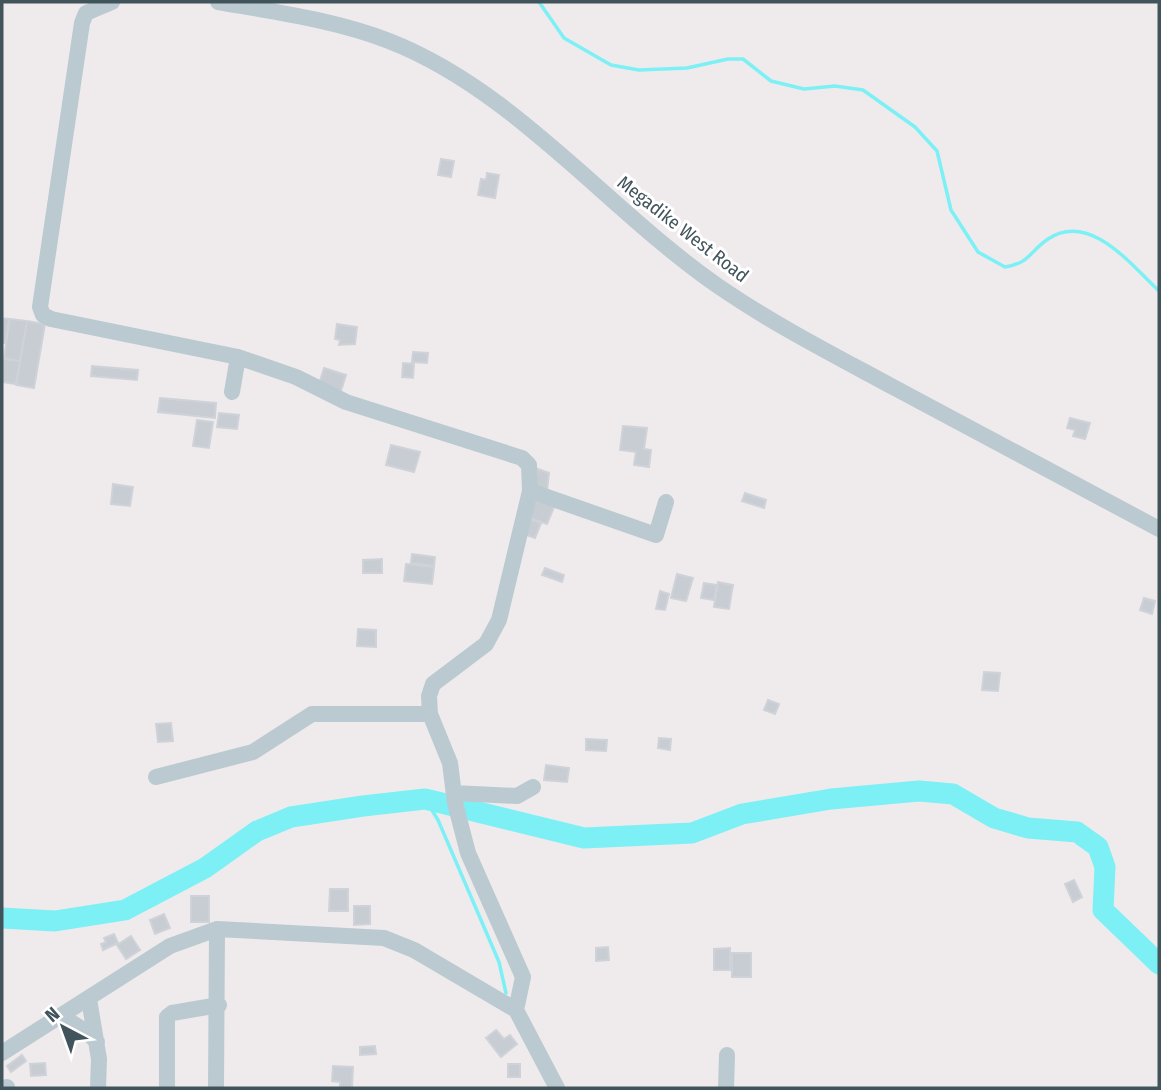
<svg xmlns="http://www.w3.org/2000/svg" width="1161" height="1090" font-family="'Fira Sans Condensed',sans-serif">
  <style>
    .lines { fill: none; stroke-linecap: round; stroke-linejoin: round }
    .stream { stroke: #7cf0f5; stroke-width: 3.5 }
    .river { stroke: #7cf0f5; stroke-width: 21 }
    .building { fill: #c7cdd2; stroke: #cfd3d9; stroke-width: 2 }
    .minor { stroke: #bacad0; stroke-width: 16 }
    .labels { text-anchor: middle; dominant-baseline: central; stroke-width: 6; stroke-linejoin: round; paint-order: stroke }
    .street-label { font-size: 19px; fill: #42545b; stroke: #fff }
  </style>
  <rect width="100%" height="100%" fill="#efebec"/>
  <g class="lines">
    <path class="stream" d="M 539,2 L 564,38 L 611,65 L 639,70 L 687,68 L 728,59 L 743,59 L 771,81 L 804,89 L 835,86 L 863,90 L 915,127 L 937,151 L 951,210 L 978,252 L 1005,267 C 1030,263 1029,252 1048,239 C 1090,211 1131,265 1159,291
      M 425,799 L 438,820 L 499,962 L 506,993"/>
    <path class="river" d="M 2,918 L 55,921 L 125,910 L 205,868 L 257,831 L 291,817 L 363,806 L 425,799 L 584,838 L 692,833 L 742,814 L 831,799 L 919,791 L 953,794 L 994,818 L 1028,828 L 1077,832 L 1098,847 L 1105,867 L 1103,910 L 1159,964"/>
  </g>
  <path class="building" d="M 441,159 L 454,161 L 451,177 L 438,175 Z
    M 487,173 L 499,175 L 495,198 L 478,195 L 481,179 L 486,180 Z
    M 2,318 L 9,319 L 5,343 L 2,343 Z
    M 10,319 L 27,321 L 20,361 L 4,358 Z
    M 27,321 L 45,324 L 34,388 L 16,385 Z
    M 337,324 L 357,327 L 355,344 L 339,345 L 340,340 L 335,339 Z
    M 413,352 L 428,353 L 427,363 L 412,362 Z
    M 2,359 L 20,361 L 16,384 L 2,382 Z
    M 403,363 L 414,364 L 413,378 L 402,377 Z
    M 92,366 L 138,370 L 137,380 L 91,376 Z
    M 324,368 L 346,375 L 340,394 L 318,387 Z
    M 160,398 L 216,403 L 215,418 L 158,412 Z
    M 219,413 L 239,415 L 237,429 L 217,427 Z
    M 1070,418 L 1090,423 L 1085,439 L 1073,436 L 1075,430 L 1067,428 Z
    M 197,420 L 213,422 L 209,448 L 193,446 Z
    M 623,426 L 647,428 L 644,449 L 651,450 L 649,467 L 634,465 L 636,452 L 620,450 Z
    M 391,445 L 420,452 L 414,472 L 386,465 Z
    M 538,469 L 549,473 L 547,491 L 533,487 Z
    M 113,484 L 133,487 L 130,506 L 111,504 Z
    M 745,493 L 766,500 L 764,508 L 742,501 Z
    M 531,499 L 554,507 L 547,524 L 525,516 Z
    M 526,518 L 541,523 L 535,538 L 520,533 Z
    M 412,554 L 435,557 L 434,566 L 411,563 Z
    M 382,559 L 382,573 L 363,573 L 363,560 Z
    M 406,564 L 434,567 L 432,584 L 404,581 Z
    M 545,568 L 564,575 L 562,582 L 542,575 Z
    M 677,574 L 693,578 L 686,601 L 671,598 Z
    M 718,582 L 733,585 L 729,609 L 714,607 Z
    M 704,583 L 717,585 L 714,600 L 701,598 Z
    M 660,591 L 669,594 L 665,610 L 656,609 Z
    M 1144,598 L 1155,601 L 1152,614 L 1140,610 Z
    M 358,629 L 376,630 L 376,647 L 357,646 Z
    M 984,672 L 1000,673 L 998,691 L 982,690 Z
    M 768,700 L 779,704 L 775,714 L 764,710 Z
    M 171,723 L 173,741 L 158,742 L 156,724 Z
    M 659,738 L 671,739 L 670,750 L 658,748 Z
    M 586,739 L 607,740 L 606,751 L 586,750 Z
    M 546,765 L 569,768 L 567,782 L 544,780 Z
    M 1074,880 L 1082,897 L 1073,902 L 1065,884 Z
    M 330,889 L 348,889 L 348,911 L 329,911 Z
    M 191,896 L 209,896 L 209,922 L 191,922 Z
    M 354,906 L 370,906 L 370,924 L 354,925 Z
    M 164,914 L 170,928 L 155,934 L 150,920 Z
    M 114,934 L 118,943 L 103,950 L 101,944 L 106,942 L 104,938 Z
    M 131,936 L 140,950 L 126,959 L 117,945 Z
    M 608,947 L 609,960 L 596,961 L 596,948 Z
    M 730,948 L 730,970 L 714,970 L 714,949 Z
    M 732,953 L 751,953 L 751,977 L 732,977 Z
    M 496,1030 L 504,1039 L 510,1035 L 517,1044 L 501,1057 L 486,1038 Z
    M 375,1046 L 376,1054 L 360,1055 L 360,1047 Z
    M 22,1055 L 26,1061 L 11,1072 L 7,1066 Z
    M 45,1063 L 46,1075 L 31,1076 L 30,1064 Z
    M 508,1064 L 520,1064 L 520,1077 L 508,1077 Z
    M 333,1066 L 353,1067 L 352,1088 L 340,1088 L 340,1082 L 332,1081 Z"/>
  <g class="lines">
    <path class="minor" d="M 112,2 L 86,13 L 82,23 L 40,307 L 43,315 L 51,319 L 238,357
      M 218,2 C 275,12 335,20 389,41 C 515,90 608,210 718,286 C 773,324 834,355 893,387 C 982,435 1071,482 1159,529
      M 232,392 L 238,357 L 296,377 L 346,402 L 522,458 L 529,465 L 530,491 L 499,620 L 486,644 L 433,684 L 429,696 L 430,714 L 450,763 L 455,803 L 468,853 L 523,977 L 516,1010
      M 530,491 L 656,535 L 666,502
      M 156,777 L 253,752 L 312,714 L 430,714
      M 454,793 L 517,796 L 533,787
      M 89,999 L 99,1059 L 98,1088
      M 61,1016 L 87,1032 L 97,1042
      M 2,1053 L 170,946 L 217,929 L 384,938 L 414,950 L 516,1010 L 557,1088
      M 5,1088 L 7,1087
      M 167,1088 L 167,1017 L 172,1013 L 219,1005
      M 216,1088 L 217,929
      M 726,1088 L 727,1055"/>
  </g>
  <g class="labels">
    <g class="street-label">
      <text transform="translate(683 229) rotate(38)">Megadike West Road</text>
    </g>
  </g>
  <rect width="1161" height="1090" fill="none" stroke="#42545b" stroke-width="7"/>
  <g transform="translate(63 1027) rotate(319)" stroke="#ffffff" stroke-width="5" paint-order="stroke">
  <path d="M0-5L12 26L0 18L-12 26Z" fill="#42545b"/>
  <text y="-10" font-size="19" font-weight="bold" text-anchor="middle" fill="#42545b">N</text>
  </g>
</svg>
